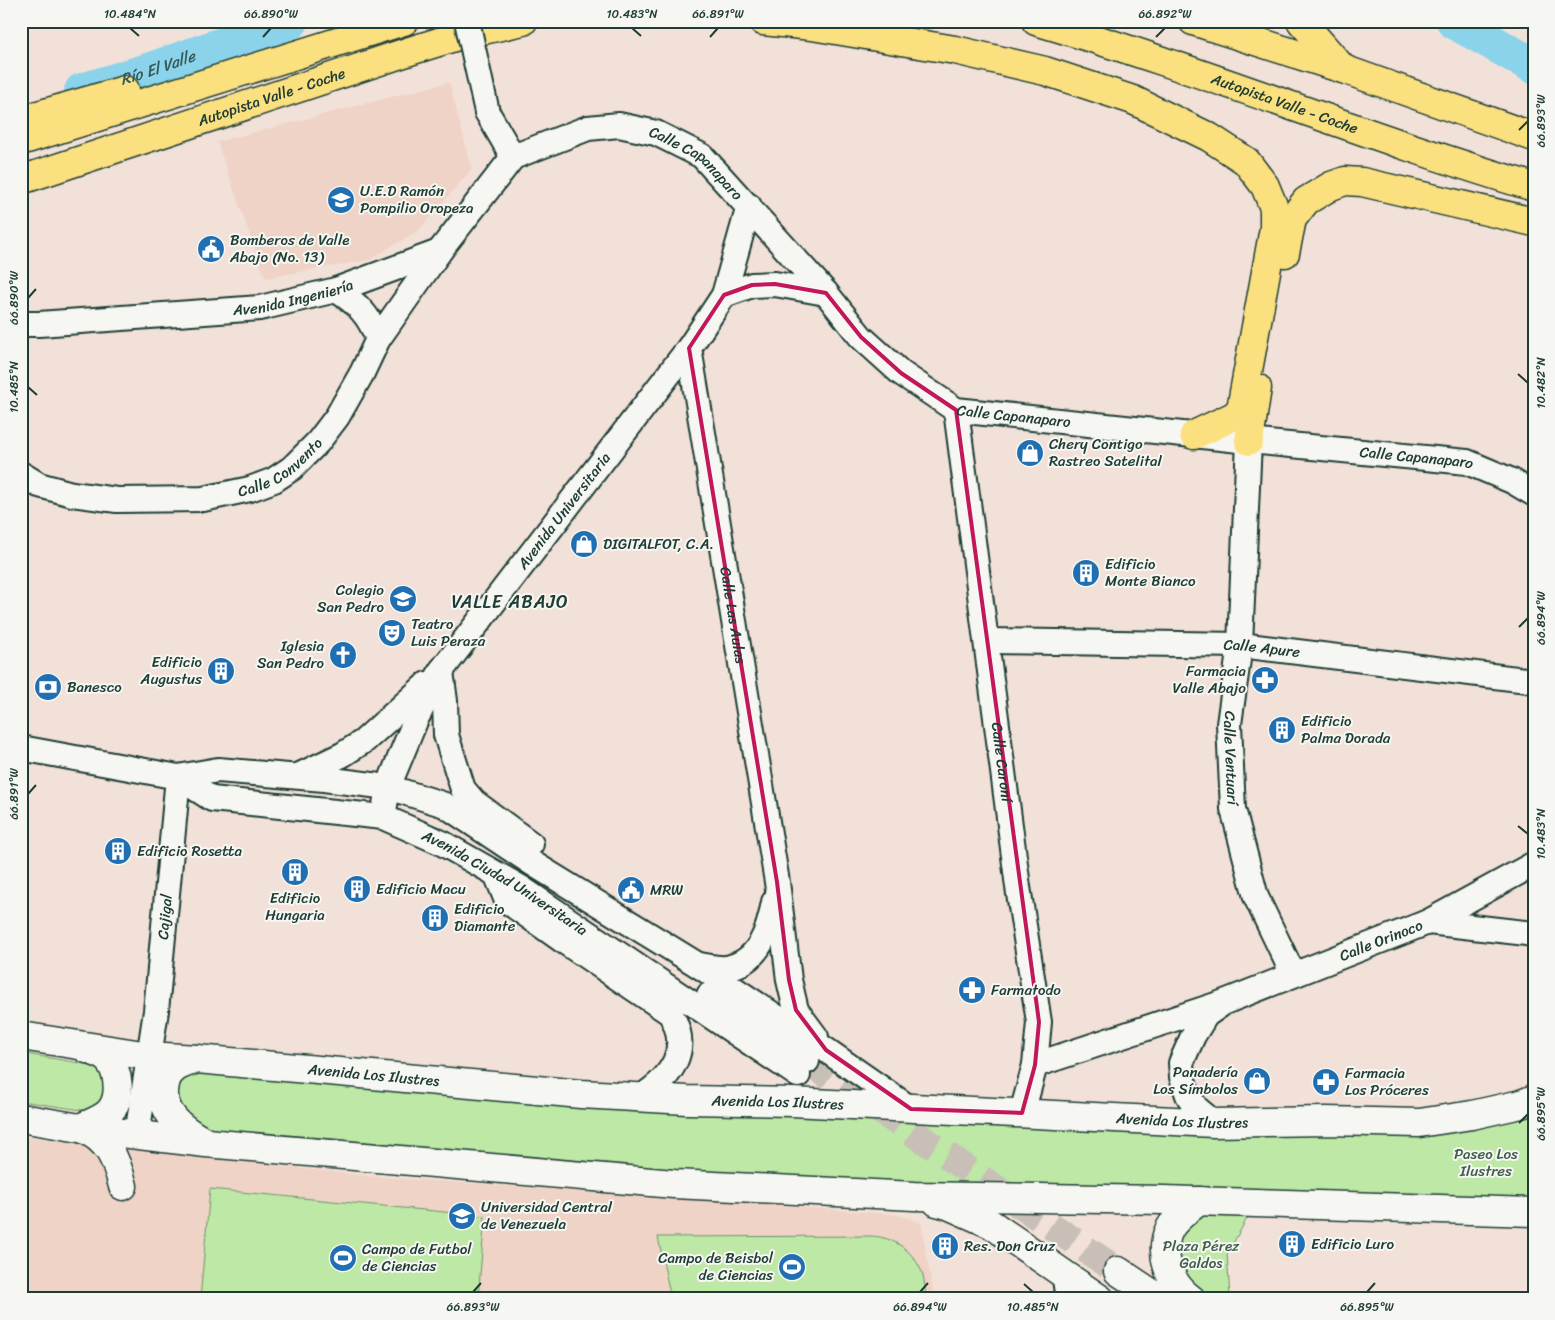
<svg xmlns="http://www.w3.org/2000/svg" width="1555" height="1320" font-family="Sriracha,sans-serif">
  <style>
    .built { fill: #efd3c6 }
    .green { fill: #bde8a5; stroke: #6e926c }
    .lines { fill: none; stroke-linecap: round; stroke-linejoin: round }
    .river { stroke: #8ad3eb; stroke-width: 36 }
    .secondary-tunnel { stroke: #c8c0b7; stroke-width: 28; stroke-dasharray: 28 14; stroke-linecap: butt }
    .street-casing { stroke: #1f3d34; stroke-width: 28 }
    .secondary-casing { stroke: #1f3d34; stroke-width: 31 }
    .highway-casing { stroke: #1f3d34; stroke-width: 31 }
    .street { stroke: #f6f6f2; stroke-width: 24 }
    .secondary { stroke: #f6f6f2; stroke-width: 28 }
    .highway { stroke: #fbe080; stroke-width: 28 }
    .street-bridge-casing { stroke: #1f3d34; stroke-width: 28; stroke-linecap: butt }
    .street-bridge { stroke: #f6f6f2; stroke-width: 24 }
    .marked { fill: none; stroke: #c2185b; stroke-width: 4; stroke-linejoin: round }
    .ticks { fill: none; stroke: #1f3d34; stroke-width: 2 }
    .labels { text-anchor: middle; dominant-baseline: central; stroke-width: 4; stroke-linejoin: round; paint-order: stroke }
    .street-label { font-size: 15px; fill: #1f3d34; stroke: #f6f6f2 }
    .poi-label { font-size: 15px; fill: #1f3d34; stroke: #f6f6f2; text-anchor: start }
    .park-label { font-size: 15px; fill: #3f5f4b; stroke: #f6f6f2 }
    .water-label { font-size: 16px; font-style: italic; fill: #345b59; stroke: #f6f6f2 }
    .quarter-label { font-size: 18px; letter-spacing: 1px; fill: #1f3d34; stroke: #f6f6f2 }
    .neatline { fill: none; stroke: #1f3d34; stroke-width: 2 }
    .ticks-label { font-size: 12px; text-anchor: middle; fill: #1f3d34 }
  </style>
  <rect width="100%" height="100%" fill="#f2e1d8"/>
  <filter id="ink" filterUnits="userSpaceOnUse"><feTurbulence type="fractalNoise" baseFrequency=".02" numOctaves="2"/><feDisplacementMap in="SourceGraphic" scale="10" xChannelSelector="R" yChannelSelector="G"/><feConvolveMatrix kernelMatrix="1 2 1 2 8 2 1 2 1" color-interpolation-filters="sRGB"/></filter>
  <g filter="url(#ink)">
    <path class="built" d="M 449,82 L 472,169 L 419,230 L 369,260 L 265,278 L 217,142 Z
      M 21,1136 L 368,1176 L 893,1214 L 912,1219 L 921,1223 L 934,1299 L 21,1299 Z"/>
    <path class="green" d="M 21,1053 L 86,1064 L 113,1071 L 108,1114 L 21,1101 Z
      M 172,1071 L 1326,1121 L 1534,1099 L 1534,1212 L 914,1196 L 190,1134 L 166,1079 Z
      M 210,1189 L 485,1216 L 478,1299 L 200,1299 Z
      M 1202,1209 L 1249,1215 L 1227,1254 L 1230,1297 L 1198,1297 L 1172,1261 L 1180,1231 Z
      M 871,1236 C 895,1237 915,1252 923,1275 C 925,1282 925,1291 926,1299 L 671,1299 L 658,1237 Z"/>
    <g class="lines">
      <g class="river">
        <path d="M 1454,21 L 1534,66"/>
        <path id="s1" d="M 82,91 L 145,72 L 291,21"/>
      </g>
      <path class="secondary-tunnel" d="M 807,1061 L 1118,1271"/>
      <g class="street-casing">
        <g id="street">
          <path d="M 487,112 L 513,157"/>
          <path id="s2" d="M 513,157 L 588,128 L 619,125 L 656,133 L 702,156 L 826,293 L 861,337 L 901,373 L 956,410 L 1249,441 L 1467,462 L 1512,481 L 1534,494"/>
          <path d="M 336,290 C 358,304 369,315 378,339"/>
          <path d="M 724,295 L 752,285 L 775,284 L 826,293"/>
          <path id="s3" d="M 21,324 L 39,324 L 260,308 L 336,290 L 439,252"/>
          <path id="s4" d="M 689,348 L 777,882 L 789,980 L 796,1010 L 816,1037"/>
          <path id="s5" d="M 956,410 L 1018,887 L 1039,1022 L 1035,1065 L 1022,1113"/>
          <path id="s6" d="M 1249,441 L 1240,645 L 1229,724 L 1233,809 L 1256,897 L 1293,974"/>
          <path id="s7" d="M 21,474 L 39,485 L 72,494 L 117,500 L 203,499 L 250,489 L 274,480 L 292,468 L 318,442 L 337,417 L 362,373 L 378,339 L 439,252 L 513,157"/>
          <path id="s8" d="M 987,641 L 1240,645 L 1534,681"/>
          <path d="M 441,671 L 445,701 L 446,735 L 463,789 L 474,802 L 531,844"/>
          <path d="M 21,748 L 178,777 L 218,770 L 324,779 L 388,787 L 445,805 L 532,863 L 698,965 L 826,1050 L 911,1109"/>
          <path d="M 298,776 L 342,755 L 364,741 L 427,684"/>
          <path id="s9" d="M 178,777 L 212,799 L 383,817 L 442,843 L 521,888 L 798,1075"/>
          <path id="s10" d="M 383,817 L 388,787 L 416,719 L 441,671 L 689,348 L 724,295 L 749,206"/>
          <path d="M 497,876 L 507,901 L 562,940 L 670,1013 C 692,1049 672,1077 641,1097"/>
          <path d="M 1428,922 L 1534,934"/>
          <path d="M 698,965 C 707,966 718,969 726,968 C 759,963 769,930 774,902"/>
          <path d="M 709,995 L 807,1061"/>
          <path id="s11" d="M 1035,1065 L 1222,1003 L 1428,922 L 1534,864"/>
          <path d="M 1214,1123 L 1196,1108 L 1188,1095 L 1182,1077 L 1181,1063 L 1193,1036 L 1206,1015 L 1219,1006"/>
          <path id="s12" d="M 137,1135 L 156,1011 L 178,777"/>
          <path d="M 1064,1273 L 1068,1299"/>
        </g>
      </g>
      <g class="secondary-casing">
        <g id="secondary">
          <path id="s13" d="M 21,1036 L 149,1056 L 197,1059 L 581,1094 L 687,1100 L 792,1102 L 1214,1123 L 1326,1121 L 1419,1123 L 1472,1115 L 1521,1104 L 1534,1099"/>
          <path d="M 197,1059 C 189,1062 178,1064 172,1071 C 168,1074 166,1080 165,1084 C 158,1112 182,1129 203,1141"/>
          <path d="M 21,1118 L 80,1128 L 206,1143 L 674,1184 L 914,1196 L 1164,1200 L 1534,1212"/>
          <path d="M 80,1128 C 90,1123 104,1119 111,1110 C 122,1096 119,1068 105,1057 C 100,1053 93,1051 87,1049"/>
          <path d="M 82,1128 C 109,1140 116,1159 123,1186"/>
          <path d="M 937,1202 L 948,1205 L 991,1224 L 1100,1299"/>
          <path d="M 1118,1271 L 1160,1299"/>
          <path d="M 1191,1299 C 1169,1284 1156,1248 1172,1225 C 1179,1216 1190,1208 1199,1201"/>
        </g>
      </g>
      <g class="highway-casing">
        <g id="highway">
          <path d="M 763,21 L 812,26 L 955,50 L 1045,71 L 1133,100 L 1209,137 L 1246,161 L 1265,186 L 1274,208 L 1274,228 L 1241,409 L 1234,416 L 1194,435"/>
          <path id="s14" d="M 1036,21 C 1204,70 1366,137 1534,187"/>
          <path d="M 1193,21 L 1343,69 L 1534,137"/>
          <path d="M 1301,21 L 1343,69"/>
          <path d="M 21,120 L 125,90"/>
          <path d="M 21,141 L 404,21"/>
          <path id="s15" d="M 21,180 L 413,50 L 461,35 L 523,21"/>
          <path d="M 1285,253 L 1292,219 L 1306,201 L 1331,186 L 1345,181 L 1362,182 L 1534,222"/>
          <path d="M 1249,441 L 1257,388"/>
        </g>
      </g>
      <use href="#street" class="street"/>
      <use href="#secondary" class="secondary"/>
      <use href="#highway" class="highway"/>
      <g class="street-bridge-casing">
        <path id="street-bridge" d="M 467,21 L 487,112"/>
      </g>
      <use href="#street-bridge" class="street-bridge"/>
    </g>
  </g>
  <path class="marked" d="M 775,284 L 826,293 L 861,337 L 901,373 L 956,410 L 1039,1022 L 1035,1065 L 1022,1113 L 911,1109 L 826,1050 L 796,1010 L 789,980 L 777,882 L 689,348 L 724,295 L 752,285 Z"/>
  <path class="ticks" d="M 130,28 L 139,36M 632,28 L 641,36M 263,37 L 271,28M 710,37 L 718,28M 1156,37 L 1165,28M 1519,130 L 1528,121M 28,298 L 36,289M 1518,374 L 1528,383M 28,387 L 37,395M 1519,627 L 1528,618M 28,794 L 36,785M 1518,826 L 1528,834M 1519,1123 L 1528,1114M 1024,1284 L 1033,1292M 473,1292 L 481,1283M 920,1292 L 928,1283M 1367,1292 L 1375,1283"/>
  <defs>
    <g id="school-disc" transform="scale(1.4375)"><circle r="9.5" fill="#1f6fb2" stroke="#f6f6f2"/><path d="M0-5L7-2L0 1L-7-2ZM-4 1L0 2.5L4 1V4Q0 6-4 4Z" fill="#fff"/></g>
    <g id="civic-disc" transform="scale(1.4375)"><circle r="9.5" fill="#1f6fb2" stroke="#f6f6f2"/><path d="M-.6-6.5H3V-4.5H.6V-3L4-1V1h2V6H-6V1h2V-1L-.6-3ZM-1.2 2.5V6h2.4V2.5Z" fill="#fff"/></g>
    <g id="shop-disc" transform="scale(1.4375)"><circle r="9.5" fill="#1f6fb2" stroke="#f6f6f2"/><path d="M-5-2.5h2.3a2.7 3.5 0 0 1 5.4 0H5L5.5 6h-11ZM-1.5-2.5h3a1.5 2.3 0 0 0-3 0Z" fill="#fff"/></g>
    <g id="building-disc" transform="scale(1.4375)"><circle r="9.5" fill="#1f6fb2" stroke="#f6f6f2"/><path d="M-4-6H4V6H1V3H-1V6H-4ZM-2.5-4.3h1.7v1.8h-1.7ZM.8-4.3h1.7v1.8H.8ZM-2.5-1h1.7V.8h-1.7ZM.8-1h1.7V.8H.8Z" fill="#fff"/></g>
    <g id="theatre-disc" transform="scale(1.4375)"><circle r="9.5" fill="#1f6fb2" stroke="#f6f6f2"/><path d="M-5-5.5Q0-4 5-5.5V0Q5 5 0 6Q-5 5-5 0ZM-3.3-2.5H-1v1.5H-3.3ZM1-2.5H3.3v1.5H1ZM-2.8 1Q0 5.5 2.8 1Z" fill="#fff"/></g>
    <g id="church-disc" transform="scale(1.4375)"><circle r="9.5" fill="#1f6fb2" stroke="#f6f6f2"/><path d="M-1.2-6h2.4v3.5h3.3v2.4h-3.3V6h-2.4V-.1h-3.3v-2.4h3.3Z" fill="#fff"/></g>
    <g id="pharmacy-disc" transform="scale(1.4375)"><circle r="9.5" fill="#1f6fb2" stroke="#f6f6f2"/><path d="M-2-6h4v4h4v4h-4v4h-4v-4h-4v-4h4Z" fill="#fff"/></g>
    <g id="bank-disc" transform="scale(1.4375)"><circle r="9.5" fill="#1f6fb2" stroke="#f6f6f2"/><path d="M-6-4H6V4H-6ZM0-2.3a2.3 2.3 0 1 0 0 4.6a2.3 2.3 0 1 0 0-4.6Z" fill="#fff"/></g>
    <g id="university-disc" transform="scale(1.4375)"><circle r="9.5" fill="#1f6fb2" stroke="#f6f6f2"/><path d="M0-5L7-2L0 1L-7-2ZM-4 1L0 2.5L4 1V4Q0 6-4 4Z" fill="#fff"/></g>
    <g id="stadium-disc" transform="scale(1.4375)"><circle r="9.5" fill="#1f6fb2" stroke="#f6f6f2"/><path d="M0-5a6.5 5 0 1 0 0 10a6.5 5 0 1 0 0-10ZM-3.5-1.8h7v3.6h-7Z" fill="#fff"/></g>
  </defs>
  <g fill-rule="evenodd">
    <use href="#school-disc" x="341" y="200"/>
    <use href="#civic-disc" x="211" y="249"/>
    <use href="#shop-disc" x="1030" y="453"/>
    <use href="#shop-disc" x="584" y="544"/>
    <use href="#building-disc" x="1086" y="573"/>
    <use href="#school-disc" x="403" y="599"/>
    <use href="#theatre-disc" x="392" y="633"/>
    <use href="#church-disc" x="343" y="655"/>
    <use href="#building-disc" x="221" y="671"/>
    <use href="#pharmacy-disc" x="1265" y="680"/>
    <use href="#bank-disc" x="48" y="687"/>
    <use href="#building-disc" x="1282" y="730"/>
    <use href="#building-disc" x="118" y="851"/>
    <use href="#building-disc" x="295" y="872"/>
    <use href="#building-disc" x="357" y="889"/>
    <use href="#civic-disc" x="631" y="890"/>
    <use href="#building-disc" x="435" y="918"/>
    <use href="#pharmacy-disc" x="972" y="990"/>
    <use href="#shop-disc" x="1257" y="1081"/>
    <use href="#pharmacy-disc" x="1326" y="1082"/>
    <use href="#university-disc" x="462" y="1216"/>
    <use href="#building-disc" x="1292" y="1244"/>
    <use href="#building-disc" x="945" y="1246"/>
    <use href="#stadium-disc" x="343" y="1258"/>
    <use href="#stadium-disc" x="792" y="1267"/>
  </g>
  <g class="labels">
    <g class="street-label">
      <text stroke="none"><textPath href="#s15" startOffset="264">Autopista Valle - Coche</textPath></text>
      <text stroke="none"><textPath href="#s14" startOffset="262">Autopista Valle - Coche</textPath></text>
      <text stroke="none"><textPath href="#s2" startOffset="200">Calle Capanaparo</textPath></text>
      <text stroke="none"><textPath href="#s3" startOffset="274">Avenida Ingeniería</textPath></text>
      <text stroke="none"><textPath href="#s2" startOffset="620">Calle Capanaparo</textPath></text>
      <text stroke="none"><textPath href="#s2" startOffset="1025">Calle Capanaparo</textPath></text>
      <text stroke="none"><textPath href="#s7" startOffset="272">Calle Convento</textPath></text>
      <text stroke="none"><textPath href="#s10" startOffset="360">Avenida Universitaria</textPath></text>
      <text stroke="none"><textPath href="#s4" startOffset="271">Calle Las Aulas</textPath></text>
      <text stroke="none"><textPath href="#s8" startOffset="275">Calle Apure</textPath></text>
      <text stroke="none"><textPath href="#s6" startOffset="318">Calle Ventuarí</textPath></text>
      <text stroke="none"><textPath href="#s5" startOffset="355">Calle Caroní</textPath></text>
      <text stroke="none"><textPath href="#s9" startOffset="351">Avenida Ciudad Universitaria</textPath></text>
      <text stroke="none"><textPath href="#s12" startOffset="220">Cajigal</textPath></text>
      <text stroke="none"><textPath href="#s11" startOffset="368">Calle Orinoco</textPath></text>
      <text stroke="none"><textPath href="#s13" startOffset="355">Avenida Los Ilustres</textPath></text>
      <text stroke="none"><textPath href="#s13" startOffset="760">Avenida Los Ilustres</textPath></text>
      <text stroke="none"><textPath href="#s13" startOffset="1165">Avenida Los Ilustres</textPath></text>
    </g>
    <g class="poi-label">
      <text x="360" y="191">U.E.D Ramón<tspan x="360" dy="17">Pompilio Oropeza</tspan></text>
      <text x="230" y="240">Bomberos de Valle<tspan x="230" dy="17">Abajo (No. 13)</tspan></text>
      <text x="1049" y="444">Chery Contigo<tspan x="1049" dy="17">Rastreo Satelital</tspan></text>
      <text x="603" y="544">DIGITALFOT, C.A.</text>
      <text x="1105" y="564">Edificio<tspan x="1105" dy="17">Monte Bianco</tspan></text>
      <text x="384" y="590" text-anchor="end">Colegio<tspan x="384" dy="17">San Pedro</tspan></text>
      <text x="411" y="624">Teatro<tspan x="411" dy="17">Luis Peraza</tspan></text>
      <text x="324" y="646" text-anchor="end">Iglesia<tspan x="324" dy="17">San Pedro</tspan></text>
      <text x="202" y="662" text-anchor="end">Edificio<tspan x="202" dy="17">Augustus</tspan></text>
      <text x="1246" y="671" text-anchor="end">Farmacia<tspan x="1246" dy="17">Valle Abajo</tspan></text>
      <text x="67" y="687">Banesco</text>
      <text x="1301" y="721">Edificio<tspan x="1301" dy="17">Palma Dorada</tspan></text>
      <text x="137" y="851">Edificio Rosetta</text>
      <text x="376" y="889">Edificio Macu</text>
      <text x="650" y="890">MRW</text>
      <text x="295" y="898" text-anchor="middle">Edificio<tspan x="295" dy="17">Hungaria</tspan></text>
      <text x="454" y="909">Edificio<tspan x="454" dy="17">Diamante</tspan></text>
      <text x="991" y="990">Farmatodo</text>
      <text x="1238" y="1072" text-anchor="end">Panadería<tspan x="1238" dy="17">Los Símbolos</tspan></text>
      <text x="1345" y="1073">Farmacia<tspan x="1345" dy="17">Los Próceres</tspan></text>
      <text x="481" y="1207">Universidad Central<tspan x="481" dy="17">de Venezuela</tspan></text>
      <text x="1311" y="1244">Edificio Luro</text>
      <text x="964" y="1246">Res. Don Cruz</text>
      <text x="362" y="1249">Campo de Futbol<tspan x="362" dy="17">de Ciencias</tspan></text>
      <text x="773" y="1258" text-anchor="end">Campo de Beisbol<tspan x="773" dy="17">de Ciencias</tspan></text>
    </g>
    <g class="park-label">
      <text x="1486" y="1154">Paseo Los<tspan x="1486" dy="17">Ilustres</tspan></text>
      <text x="1201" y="1246">Plaza Pérez<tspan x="1201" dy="17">Galdos</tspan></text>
    </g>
    <g class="water-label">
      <text stroke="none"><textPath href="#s1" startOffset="79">Río El Valle</textPath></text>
    </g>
    <g class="quarter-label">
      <text x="510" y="602">VALLE ABAJO</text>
    </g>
  </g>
  <rect width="1555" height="1320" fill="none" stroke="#f6f6f2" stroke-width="55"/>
  <rect x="28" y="28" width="1500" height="1264" class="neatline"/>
  <g class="ticks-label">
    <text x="130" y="18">10.484°N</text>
    <text x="271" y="18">66.890°W</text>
    <text x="632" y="18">10.483°N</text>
    <text x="718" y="18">66.891°W</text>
    <text x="1165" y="18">66.892°W</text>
    <text transform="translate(1541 121) rotate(-90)" y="4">66.893°W</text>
    <text transform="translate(14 298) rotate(-90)" y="4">66.890°W</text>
    <text transform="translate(1541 383) rotate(-90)" y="4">10.482°N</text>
    <text transform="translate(14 387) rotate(-90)" y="4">10.485°N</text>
    <text transform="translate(1541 618) rotate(-90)" y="4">66.894°W</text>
    <text transform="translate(14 794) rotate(-90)" y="4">66.891°W</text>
    <text transform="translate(1541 834) rotate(-90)" y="4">10.483°N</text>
    <text transform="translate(1541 1114) rotate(-90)" y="4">66.895°W</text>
    <text x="473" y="1311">66.893°W</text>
    <text x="920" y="1311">66.894°W</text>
    <text x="1033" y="1311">10.485°N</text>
    <text x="1367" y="1311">66.895°W</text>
  </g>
</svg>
